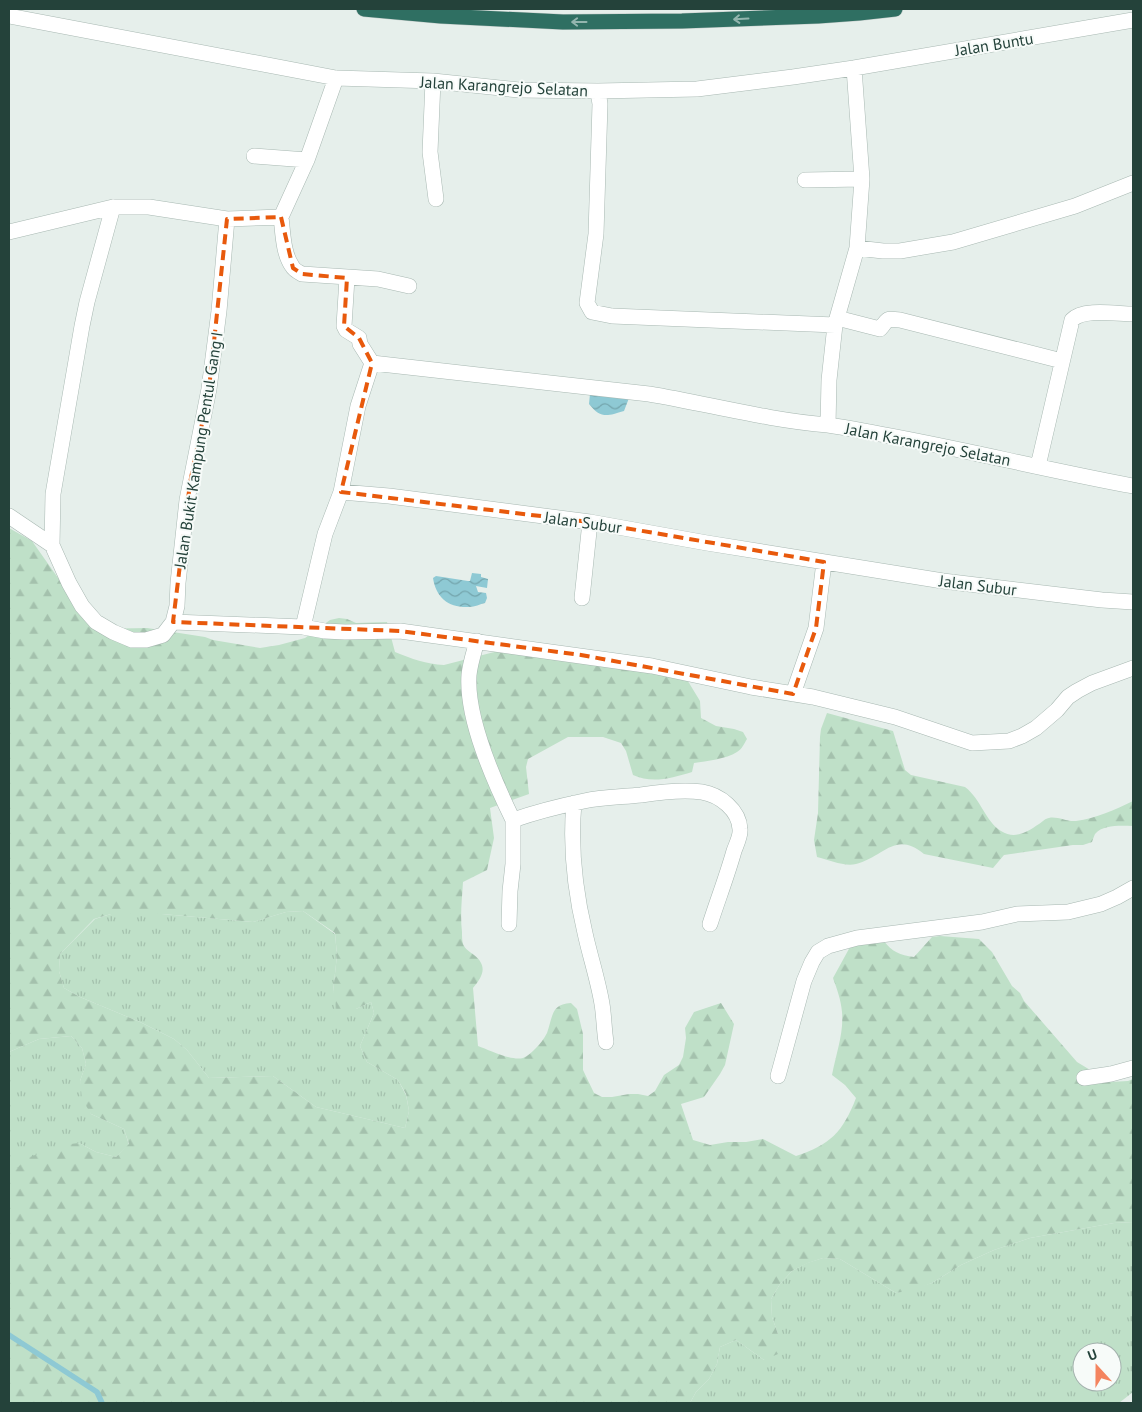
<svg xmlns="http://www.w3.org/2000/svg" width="1142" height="1412" font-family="'PT Sans',sans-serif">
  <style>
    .grass { fill: url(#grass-tufts); fill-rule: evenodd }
    .forest { fill: url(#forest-firs); fill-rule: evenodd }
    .water { fill: url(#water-waves) }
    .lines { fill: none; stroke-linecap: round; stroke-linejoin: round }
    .stream { stroke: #8ec9d4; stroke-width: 5.5 }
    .minor-casing { stroke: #a8b8b2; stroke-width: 16 }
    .motorway-casing { stroke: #c2cac8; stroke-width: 16 }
    .minor { stroke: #fff; stroke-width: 15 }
    .motorway { stroke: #2f6f62; stroke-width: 15 }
    .oneway { stroke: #93b5ae }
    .marked { fill: none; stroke: #e8590c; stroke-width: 4; stroke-dasharray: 10 6; stroke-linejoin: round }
    .labels { text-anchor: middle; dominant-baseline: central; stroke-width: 4; stroke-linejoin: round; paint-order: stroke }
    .street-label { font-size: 16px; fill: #24423a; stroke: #f7fbf9 }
  </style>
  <defs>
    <pattern id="grass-tufts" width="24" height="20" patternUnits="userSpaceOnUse" patternTransform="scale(1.25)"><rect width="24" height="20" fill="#bfe0c8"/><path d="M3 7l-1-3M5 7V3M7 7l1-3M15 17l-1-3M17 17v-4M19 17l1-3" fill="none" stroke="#a4c1ad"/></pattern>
    <pattern id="forest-firs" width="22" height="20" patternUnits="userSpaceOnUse" patternTransform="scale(1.25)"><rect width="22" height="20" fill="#bfe0c8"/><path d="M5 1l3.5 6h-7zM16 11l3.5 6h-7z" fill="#a4c1ad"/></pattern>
    <pattern id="water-waves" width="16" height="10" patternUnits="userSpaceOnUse" patternTransform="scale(1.25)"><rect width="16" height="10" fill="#8ec9d4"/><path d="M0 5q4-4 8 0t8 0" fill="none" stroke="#74a5ad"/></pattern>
  </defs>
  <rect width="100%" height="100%" fill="#e6efeb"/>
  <path class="grass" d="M 303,911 L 335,934 L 337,955 L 333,992 L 356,1009 L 371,1002 L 374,1013 L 360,1046 L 367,1062 L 398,1080 L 406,1095 L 409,1111 L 405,1128 L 316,1107 L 273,1076 L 209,1078 L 187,1050 L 174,1039 L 140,1022 L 80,997 L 64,988 L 59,971 L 60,954 L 95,919 L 111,914 L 162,914 L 253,922 L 286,912 Z
    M 71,1036 L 82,1048 L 86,1064 L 80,1081 L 91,1114 L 124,1129 L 129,1145 L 116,1157 L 96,1152 L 79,1143 L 9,1176 L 9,1052 L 39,1039 Z
    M 1133,1222 L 1133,1392 L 1119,1403 L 690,1403 L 696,1392 L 709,1379 L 717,1364 L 720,1347 L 736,1340 L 764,1360 L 778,1334 L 772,1317 L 771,1299 L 780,1284 L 792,1271 L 807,1263 L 823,1258 L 840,1259 L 896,1293 L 932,1283 L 961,1265 L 994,1250 L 1030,1238 L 1114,1223 ZM 1082,1352 L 1112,1352 L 1112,1382 L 1082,1382 Z"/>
  <path class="forest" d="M 9,528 L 32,541 L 94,629 L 147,628 L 205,637 L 213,640 L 260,648 L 279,645 L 305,638 L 330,620 L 339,618 L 347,619 L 356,623 L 387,622 L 395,652 C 412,659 426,664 444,665 L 502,650 L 686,678 L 700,701 L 701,718 L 716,726 L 734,729 L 743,732 L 747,739 C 744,744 742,749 737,752 C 726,759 707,761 694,763 L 692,772 C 672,778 652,784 633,775 L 626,751 L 621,743 L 603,737 L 568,737 L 528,759 L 526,767 L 529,794 L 490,808 L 494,838 L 487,870 L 463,882 C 462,899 460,915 462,932 C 462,936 462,941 463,944 C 465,949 470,952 474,955 C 488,966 483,976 473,988 L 478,1046 C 489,1050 511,1061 523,1058 C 528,1056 532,1052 536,1048 C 540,1044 544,1039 547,1033 C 553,1016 551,1004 571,1003 L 577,1009 L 583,1034 L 583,1070 L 594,1093 L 602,1097 L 612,1097 L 629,1094 L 638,1094 L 648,1096 L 655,1091 L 664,1075 L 679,1065 L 683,1057 L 686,1038 L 685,1028 L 694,1012 L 721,1003 L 734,1024 L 725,1065 L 720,1074 L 704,1097 L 681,1104 L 693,1140 L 710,1145 L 728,1142 L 746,1142 L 763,1139 L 796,1156 C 830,1145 843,1132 856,1098 L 845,1085 L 832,1075 C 836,1054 844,1033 842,1012 C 841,1000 837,989 833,978 L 850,947 L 883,940 C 892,952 900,955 914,957 L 932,937 L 940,936 L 979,939 L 992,952 L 1012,986 L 1020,993 L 1024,1001 L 1077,1062 L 1110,1082 L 1128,1081 L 1133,1079 L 1133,1222 L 1114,1223 L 1030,1238 L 994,1250 L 961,1265 L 932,1283 L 916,1289 L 896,1293 L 840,1259 L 823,1258 L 808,1263 L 792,1271 L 780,1284 L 771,1299 L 772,1317 L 778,1334 L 778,1354 L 764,1360 L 736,1340 L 720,1347 L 717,1364 L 709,1379 L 696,1392 L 690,1403 L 9,1403 L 9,1176 L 27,1158 L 62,1145 L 79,1143 L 96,1152 L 116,1157 L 129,1144 L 124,1129 L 91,1114 L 82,1099 L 80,1081 L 86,1064 L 82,1048 L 71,1036 L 39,1039 L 9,1052 ZM 303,911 L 335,933 L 337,955 L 333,992 L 337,1009 L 356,1009 L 371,1002 L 374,1013 L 360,1046 L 367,1062 L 398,1080 L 406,1094 L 409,1111 L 405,1128 L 316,1107 L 273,1076 L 209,1078 L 187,1050 L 174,1039 L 140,1022 L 80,997 L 64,988 L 59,971 L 60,954 L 94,919 L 111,914 L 162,914 L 253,922 L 286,912 Z
    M 827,713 L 893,731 L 905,770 L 911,775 L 965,787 C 981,799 985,821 1001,831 C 1015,840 1027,832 1039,824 C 1042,822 1046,818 1049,818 C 1057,816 1067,822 1076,821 C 1096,818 1115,810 1133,801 L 1133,826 C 1121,826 1104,824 1095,834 C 1094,836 1093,839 1092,842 L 1083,845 L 1073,845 L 1004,855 L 993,868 L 924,854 C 895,830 884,857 856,864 C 845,867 829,860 817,857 L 814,840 L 818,813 L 820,737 L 821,729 Z"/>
  <path class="water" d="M 590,394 L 629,398 L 624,411 C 607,416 601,419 589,404 Z
    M 472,573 L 481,574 L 481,577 L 488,579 L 487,588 L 476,586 L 478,592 L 486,593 L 487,598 L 485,603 C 480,604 475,607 469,607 C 449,608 436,598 433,578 L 436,576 L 468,581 L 470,581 Z"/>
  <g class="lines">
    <path class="stream" d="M 9,1335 L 97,1392 L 102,1403"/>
    <g class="minor-casing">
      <path id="minor" d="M 9,16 L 336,78 L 433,81 L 519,90 L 598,91 L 697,89 L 793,77 L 854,68 L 1133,20
        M 854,68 L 862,179 L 857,248 L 835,325 L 829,380 L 828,425 C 931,441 1031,467 1133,486
        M 433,81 L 430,152 L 436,199
        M 598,91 L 600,104 L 596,234 L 587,303 L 592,312 L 612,316 L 835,325
        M 254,156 L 307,160
        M 805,180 L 862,179
        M 113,207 L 87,302 L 82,326 L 53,494 L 52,545 L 69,583 L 82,606 L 96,622 L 113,632 L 132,640 L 146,640 L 163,635 L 173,622 L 177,606 L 178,583 L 187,500 L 209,389 L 219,311 L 227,219
        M 281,217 C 283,233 283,253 292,266 C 294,270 298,272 302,274 L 378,279 L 409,286
        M 9,232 L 113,207 L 149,207 L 227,219 L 281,217 L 307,160 L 336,78
        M 857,248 L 883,251 L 900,251 L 953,242 L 1075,206 L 1133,183
        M 347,278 L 344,326 L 346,330 L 359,338 L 360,344 L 372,363
        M 837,318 L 880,329 C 889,319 884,318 900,320 L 1062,361
        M 828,425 C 767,420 709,404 649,394 L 372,363 L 358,406 L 341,492 L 325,534 L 303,627 L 325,631 L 345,632 L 400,631 L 652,666 L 751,687 L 813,697 L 895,717 L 972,743 L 1009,741 L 1022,736 L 1036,728 L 1057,710 L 1068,697 L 1077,691 L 1092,683 L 1133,668
        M 1038,466 L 1072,320 C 1083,308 1117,314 1133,314
        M 341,492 L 389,496 L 590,522 L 707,543 L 943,581 L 1102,600 L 1133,602
        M 9,516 L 52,545
        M 582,598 L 590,522
        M 173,622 L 303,627
        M 477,641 C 474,652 470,664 469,675 C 466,719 494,781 513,820 C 536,812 560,806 584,801 C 602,797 622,797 641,795 C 660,792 682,789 702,792 C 720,795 739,810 740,829 C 741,836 736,845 734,851 C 727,876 718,899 710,924
        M 793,694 L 816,628 L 824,562
        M 574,803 C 570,846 575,891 585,933 C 590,956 598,980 602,1004 C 604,1016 604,1029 606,1042
        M 509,924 L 510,891 L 513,864 L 513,820
        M 778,1076 L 804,981 L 812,962 L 818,952 L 828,946 L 857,938 L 982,922 L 1017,914 L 1068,912 L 1101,904 L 1117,897 L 1133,888
        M 1084,1078 L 1111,1074 L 1133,1068"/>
    </g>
    <g class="motorway-casing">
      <path id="motorway" d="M 364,9 L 441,16 L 563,22 L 682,21 L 818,16 L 859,13 L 895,9"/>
    </g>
    <use href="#minor" class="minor"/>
    <use href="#motorway" class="motorway"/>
  </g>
  <defs><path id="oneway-shaft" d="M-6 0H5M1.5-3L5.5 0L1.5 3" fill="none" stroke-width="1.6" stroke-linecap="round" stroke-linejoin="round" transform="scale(1.25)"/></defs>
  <g class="oneway">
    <use href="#oneway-shaft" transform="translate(741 19) rotate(177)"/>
    <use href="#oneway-shaft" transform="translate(579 22) rotate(180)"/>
  </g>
  <path class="marked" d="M 281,217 L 293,268 L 302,274 L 347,278 L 344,326 L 359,338 L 372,363 L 341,492 L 590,522 L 824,562 L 816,628 L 793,694 L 581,655 L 400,631 L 173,622 L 190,483 L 209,389 L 227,219 Z"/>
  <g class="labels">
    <g class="street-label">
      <text transform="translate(994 44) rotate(-9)">Jalan Buntu</text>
      <text transform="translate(504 86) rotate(3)">Jalan Karangrejo Selatan</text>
      <text transform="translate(928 444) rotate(11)">Jalan Karangrejo Selatan</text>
      <text transform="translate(198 450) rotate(-81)">Jalan Bukit Kampung Pentul Gang I</text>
      <text transform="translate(583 522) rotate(8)">Jalan Subur</text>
      <text transform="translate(978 585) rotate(7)">Jalan Subur</text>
    </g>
  </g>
  <rect width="1142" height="1412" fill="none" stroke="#24423a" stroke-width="20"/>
  <g transform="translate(1097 1367) rotate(339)"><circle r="24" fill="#f7fbf9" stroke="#a3b1ad"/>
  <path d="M0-4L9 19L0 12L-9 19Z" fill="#f4845f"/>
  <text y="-8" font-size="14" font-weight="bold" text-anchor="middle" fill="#24423a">U</text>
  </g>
</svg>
